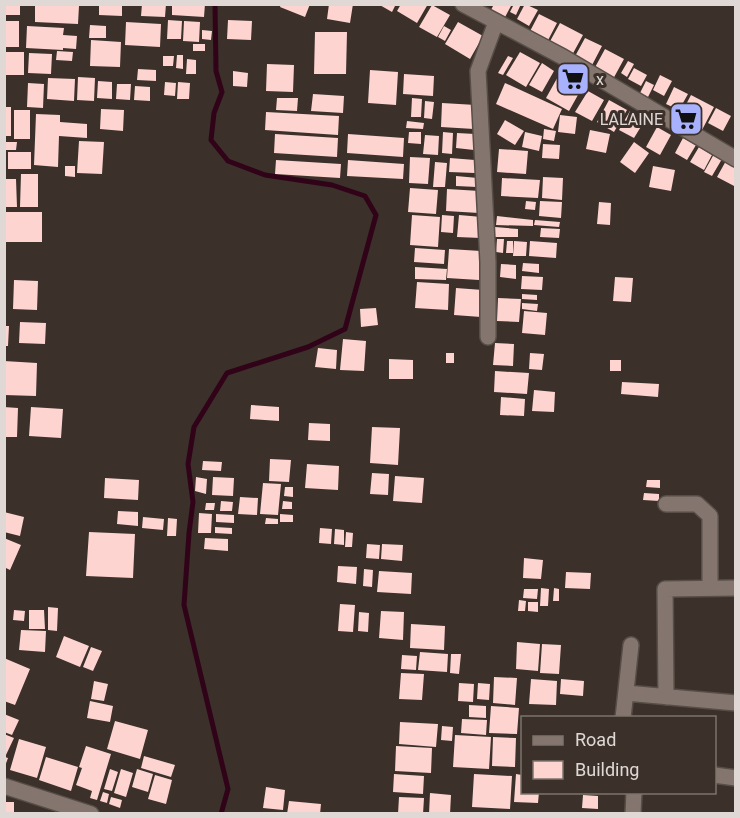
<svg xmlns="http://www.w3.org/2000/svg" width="740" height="818" font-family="Roboto,sans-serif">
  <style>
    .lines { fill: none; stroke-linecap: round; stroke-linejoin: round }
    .stream { stroke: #310318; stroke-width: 5 }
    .building { fill: #fdd4d0 }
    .minor-casing { stroke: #574e48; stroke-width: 18 }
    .tertiary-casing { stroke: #574e48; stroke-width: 18 }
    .minor { stroke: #84766f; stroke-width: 15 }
    .tertiary { stroke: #84766f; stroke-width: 15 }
    .labels { text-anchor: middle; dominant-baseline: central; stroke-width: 6; stroke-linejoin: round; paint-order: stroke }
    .poi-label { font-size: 16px; fill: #e0d8d4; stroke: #3b302a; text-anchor: start }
  </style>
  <rect width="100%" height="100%" fill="#3b302a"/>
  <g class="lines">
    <path class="stream" d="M 215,4 L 216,71 L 222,92 L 214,113 L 211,140 L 228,161 L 265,175 L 332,185 L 365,196 L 376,215 L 345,329 L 308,347 L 227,373 L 194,427 L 188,464 L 193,502 L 189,533 L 184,605 L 228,789 L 221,814"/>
  </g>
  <path class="building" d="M 5,4 L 20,4 L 20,15 L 5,15 Z
    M 35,4 L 79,6 L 78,24 L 35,22 Z
    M 99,4 L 122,4 L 122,16 L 99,15 Z
    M 142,4 L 166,4 L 165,17 L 141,16 Z
    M 172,4 L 205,4 L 204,17 L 172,15 Z
    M 281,4 L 310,4 L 305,17 L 280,7 Z
    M 329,4 L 353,4 L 350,23 L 327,19 Z
    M 378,4 L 396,4 L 392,12 Z
    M 401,4 L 428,4 L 417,23 L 397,11 Z
    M 494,4 L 512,4 L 504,19 L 490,12 Z
    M 514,4 L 521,4 L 516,15 L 510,12 Z
    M 525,4 L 538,10 L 529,26 L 517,19 Z
    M 432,5 L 450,15 L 437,37 L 419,27 Z
    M 539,14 L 557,23 L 545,46 L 527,37 Z
    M 168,20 L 182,21 L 181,39 L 167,39 Z
    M 228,20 L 252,21 L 251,40 L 227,39 Z
    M 4,21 L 19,21 L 19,47 L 4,47 Z
    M 184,21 L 200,22 L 199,42 L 183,41 Z
    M 126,22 L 161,24 L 160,47 L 125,45 Z
    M 458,22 L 483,36 L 470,59 L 445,44 Z
    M 560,23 L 583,35 L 571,57 L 548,45 Z
    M 90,25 L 106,26 L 106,38 L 89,38 Z
    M 27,26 L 64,28 L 63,35 L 77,36 L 76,49 L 63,48 L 63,50 L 26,48 Z
    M 444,26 L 451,30 L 445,41 L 438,37 Z
    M 202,30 L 212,31 L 211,40 L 202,39 Z
    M 315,32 L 347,32 L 346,74 L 314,74 Z
    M 585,38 L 602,46 L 590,69 L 573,60 Z
    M 91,40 L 121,42 L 120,67 L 90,66 Z
    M 193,44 L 205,44 L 205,51 L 193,51 Z
    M 605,49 L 624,59 L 612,81 L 593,71 Z
    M 57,51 L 73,52 L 72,61 L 56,60 Z
    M 4,52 L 24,52 L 24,75 L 4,75 Z
    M 520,52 L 540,63 L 526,87 L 506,75 Z
    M 29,53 L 52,54 L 51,74 L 28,73 Z
    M 177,55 L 183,55 L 183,69 L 176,68 Z
    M 163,56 L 174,56 L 173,66 L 163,66 Z
    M 508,56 L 513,58 L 503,75 L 498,73 Z
    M 187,59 L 196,60 L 196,74 L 186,74 Z
    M 628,61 L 634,64 L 627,77 L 621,73 Z
    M 542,63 L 554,71 L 542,92 L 529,85 Z
    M 267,64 L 294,65 L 293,92 L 266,91 Z
    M 634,68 L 647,75 L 641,86 L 628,79 Z
    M 138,69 L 156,70 L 156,81 L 137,80 Z
    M 370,70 L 398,72 L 396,105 L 368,103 Z
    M 233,71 L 248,73 L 247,87 L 233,86 Z
    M 560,73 L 583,86 L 569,111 L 546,98 Z
    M 404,74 L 434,76 L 433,96 L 403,94 Z
    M 660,75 L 672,81 L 664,96 L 653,90 Z
    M 78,77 L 95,78 L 94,101 L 77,100 Z
    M 48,78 L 75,79 L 74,101 L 47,99 Z
    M 98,81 L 112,82 L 112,99 L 97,98 Z
    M 646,81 L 654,85 L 647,99 L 639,95 Z
    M 165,82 L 176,83 L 175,96 L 164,95 Z
    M 178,82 L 190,83 L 189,99 L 177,99 Z
    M 28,83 L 44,84 L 43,108 L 27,107 Z
    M 505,83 L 562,109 L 553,129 L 496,104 Z
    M 117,84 L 131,84 L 130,100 L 116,99 Z
    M 135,86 L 150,87 L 150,101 L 134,100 Z
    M 674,87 L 688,94 L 679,110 L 666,104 Z
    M 588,91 L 604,100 L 592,121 L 575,112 Z
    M 313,94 L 344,96 L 343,113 L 311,111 Z
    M 691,95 L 714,107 L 702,130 L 679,118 Z
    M 277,98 L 298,98 L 297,111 L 276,110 Z
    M 412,98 L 422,99 L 421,117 L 411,117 Z
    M 609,100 L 627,110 L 614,132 L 597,122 Z
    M 425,101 L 434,102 L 432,119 L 424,118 Z
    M 442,103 L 476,105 L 474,129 L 441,127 Z
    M 4,107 L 11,107 L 11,136 L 4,136 Z
    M 716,108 L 731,116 L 723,131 L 708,123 Z
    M 101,109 L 124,110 L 123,131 L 100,129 Z
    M 14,110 L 30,110 L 30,139 L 14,139 Z
    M 630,111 L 645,120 L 634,138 L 619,130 Z
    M 266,112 L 339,116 L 338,135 L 265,130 Z
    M 36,114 L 60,115 L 60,122 L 87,124 L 87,138 L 59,136 L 58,167 L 34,165 Z
    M 560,115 L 577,117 L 575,134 L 558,132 Z
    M 505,120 L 524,131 L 515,145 L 497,134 Z
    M 407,121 L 424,123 L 423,129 L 406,128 Z
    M 657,127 L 671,135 L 660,155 L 646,147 Z
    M 544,129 L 556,131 L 554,141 L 543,139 Z
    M 590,130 L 610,134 L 606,153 L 586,149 Z
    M 409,132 L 421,132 L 421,144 L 408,143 Z
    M 443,132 L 453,133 L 452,154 L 442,153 Z
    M 525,132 L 542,136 L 539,151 L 522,147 Z
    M 457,133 L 475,134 L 474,150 L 456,148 Z
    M 275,134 L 338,138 L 337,157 L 274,153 Z
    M 348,134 L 404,138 L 403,157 L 347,153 Z
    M 425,135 L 439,136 L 438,155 L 423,154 Z
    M 683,138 L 696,145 L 687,160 L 675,153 Z
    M 79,141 L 104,142 L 102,174 L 77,173 Z
    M 4,142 L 17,142 L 16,150 L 4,150 Z
    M 634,142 L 649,153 L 635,173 L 620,162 Z
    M 543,144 L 560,145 L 559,159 L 542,158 Z
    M 699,147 L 712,155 L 704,170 L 690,162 Z
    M 499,149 L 528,151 L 526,174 L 497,172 Z
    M 8,152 L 31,152 L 31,169 L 8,169 Z
    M 714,154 L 722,159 L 712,176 L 704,172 Z
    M 410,157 L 430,158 L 428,184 L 409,183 Z
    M 450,158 L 475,160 L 475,173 L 449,172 Z
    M 727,159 L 736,164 L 736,187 L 717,177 Z
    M 276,160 L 341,164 L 340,178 L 275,174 Z
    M 348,160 L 404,164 L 403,179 L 347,176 Z
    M 435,162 L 447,163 L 445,187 L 433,187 Z
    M 65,166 L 75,166 L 75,177 L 65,176 Z
    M 653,166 L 675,170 L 671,191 L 649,187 Z
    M 21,174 L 38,174 L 38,207 L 20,207 Z
    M 456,176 L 478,178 L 477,187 L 456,186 Z
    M 543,177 L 563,178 L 562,200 L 542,198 Z
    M 502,178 L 540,180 L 538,198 L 501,196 Z
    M 4,179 L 16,179 L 17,207 L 4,207 Z
    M 410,188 L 438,190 L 436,214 L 408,212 Z
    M 447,189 L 480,191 L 479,213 L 446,211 Z
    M 526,201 L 536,202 L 535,210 L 525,209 Z
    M 540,201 L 562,202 L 561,218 L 539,216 Z
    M 599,202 L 611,203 L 610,225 L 597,224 Z
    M 6,212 L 42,212 L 42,242 L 6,242 Z
    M 412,215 L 440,217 L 438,247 L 410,245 Z
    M 442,215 L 454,216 L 453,233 L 441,232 Z
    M 459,215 L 482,217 L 481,238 L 457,237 Z
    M 497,216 L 533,220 L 533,226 L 496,225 Z
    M 535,220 L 560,222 L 559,227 L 534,225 Z
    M 495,227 L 518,229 L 518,237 L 495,237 Z
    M 541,228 L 560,229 L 559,238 L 540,237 Z
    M 497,239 L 504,239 L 503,253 L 496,252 Z
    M 507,241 L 513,241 L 513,253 L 506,253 Z
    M 514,241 L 527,242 L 526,256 L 513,256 Z
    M 530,241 L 557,243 L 556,258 L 529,256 Z
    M 415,248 L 445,250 L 444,264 L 414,262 Z
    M 449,249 L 481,251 L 479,280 L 447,278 Z
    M 523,263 L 539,264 L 539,273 L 522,271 Z
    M 501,264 L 516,265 L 516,279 L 500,277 Z
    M 415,267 L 447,269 L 446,280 L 415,279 Z
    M 522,276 L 543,277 L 542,290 L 521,289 Z
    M 615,277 L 633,278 L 631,302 L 613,301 Z
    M 14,280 L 38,281 L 37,310 L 13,309 Z
    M 417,282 L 449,284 L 448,310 L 415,308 Z
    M 456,288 L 483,290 L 481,317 L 454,315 Z
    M 522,294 L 537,295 L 537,300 L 522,299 Z
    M 498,298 L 521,299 L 519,322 L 497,321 Z
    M 522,303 L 538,304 L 537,311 L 522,309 Z
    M 376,308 L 378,325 L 361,327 L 360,309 Z
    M 524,311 L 547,313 L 545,335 L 522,333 Z
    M 20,322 L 46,323 L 45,344 L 19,343 Z
    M 4,326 L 9,326 L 8,346 L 4,346 Z
    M 343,339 L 366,341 L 364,371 L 340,370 Z
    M 495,343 L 514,344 L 513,366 L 493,365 Z
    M 318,348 L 337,350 L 336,369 L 315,367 Z
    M 446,353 L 454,353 L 454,363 L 446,363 Z
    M 530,353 L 544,354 L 542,370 L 529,369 Z
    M 389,359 L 413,360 L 413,379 L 389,379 Z
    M 610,360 L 621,360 L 621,371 L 610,371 Z
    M 4,361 L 37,363 L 36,396 L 4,395 Z
    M 495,371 L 529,373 L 527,394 L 494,392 Z
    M 622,382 L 659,384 L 658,397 L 621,394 Z
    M 534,390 L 555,392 L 554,412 L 532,411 Z
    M 501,397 L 525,399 L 524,416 L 500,415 Z
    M 251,405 L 279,407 L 279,421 L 250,419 Z
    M 4,407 L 18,408 L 17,437 L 4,437 Z
    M 31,407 L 63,409 L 61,438 L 29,436 Z
    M 309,423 L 330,424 L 330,441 L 308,440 Z
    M 372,427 L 400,428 L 398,465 L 370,463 Z
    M 270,459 L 291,460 L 289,482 L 269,481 Z
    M 203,461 L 222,462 L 221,471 L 202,470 Z
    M 307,464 L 339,466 L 338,490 L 305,488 Z
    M 372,473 L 389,474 L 388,495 L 370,494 Z
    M 395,476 L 424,478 L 422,503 L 393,501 Z
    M 196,477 L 207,479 L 206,494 L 195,491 Z
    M 213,477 L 234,478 L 233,496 L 212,495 Z
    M 105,478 L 139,480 L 138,500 L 104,498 Z
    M 647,480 L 660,480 L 660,488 L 646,487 Z
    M 263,483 L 281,484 L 278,515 L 260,514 Z
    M 285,487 L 293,487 L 293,497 L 284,496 Z
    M 644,493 L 659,494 L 659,501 L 643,500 Z
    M 240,497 L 258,498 L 257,515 L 238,514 Z
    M 221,501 L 233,502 L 232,511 L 220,511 Z
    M 283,501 L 292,502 L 292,509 L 282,509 Z
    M 206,503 L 215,503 L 214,510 L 205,510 Z
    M 118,511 L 138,512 L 138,526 L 117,524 Z
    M 4,512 L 24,517 L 20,536 L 4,532 Z
    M 199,513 L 212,514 L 211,533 L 198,533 Z
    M 216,514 L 234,515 L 234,523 L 216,522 Z
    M 280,514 L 293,515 L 293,522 L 280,522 Z
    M 143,517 L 164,519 L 163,530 L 142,528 Z
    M 168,518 L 177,519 L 176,536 L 167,536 Z
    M 266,518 L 278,519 L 278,524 L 265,524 Z
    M 215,527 L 232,528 L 232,534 L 215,533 Z
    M 320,528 L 332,529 L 331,544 L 319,543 Z
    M 335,529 L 344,530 L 344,545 L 334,544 Z
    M 89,532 L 135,534 L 133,578 L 86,576 Z
    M 346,532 L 353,533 L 352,547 L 345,547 Z
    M 4,538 L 21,545 L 10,570 L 4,567 Z
    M 205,538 L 228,539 L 228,551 L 204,549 Z
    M 367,544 L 380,545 L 379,559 L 366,558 Z
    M 382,544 L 403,545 L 402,561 L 381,559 Z
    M 524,558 L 543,560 L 541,579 L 523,578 Z
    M 338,566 L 357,567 L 356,584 L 337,582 Z
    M 364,569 L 373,570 L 372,587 L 363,586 Z
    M 379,571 L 412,573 L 411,594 L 377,592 Z
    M 566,572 L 591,573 L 590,589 L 565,588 Z
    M 541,588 L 549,589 L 548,606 L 540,606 Z
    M 554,588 L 559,589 L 559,601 L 553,601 Z
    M 524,589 L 538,589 L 537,599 L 523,598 Z
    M 519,600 L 526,601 L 525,611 L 518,611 Z
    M 528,602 L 538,602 L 538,612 L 528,611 Z
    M 340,604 L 355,605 L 353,632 L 338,631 Z
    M 48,607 L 58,608 L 57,631 L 48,630 Z
    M 14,610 L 25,611 L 24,621 L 13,620 Z
    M 29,610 L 44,610 L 45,629 L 29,629 Z
    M 381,611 L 404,612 L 403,640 L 379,638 Z
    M 359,612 L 369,613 L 368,632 L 358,631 Z
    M 411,624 L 445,626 L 444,650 L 410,648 Z
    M 21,630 L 46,631 L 45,652 L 19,650 Z
    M 64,636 L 89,646 L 80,667 L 56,657 Z
    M 517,642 L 540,644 L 538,671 L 516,669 Z
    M 542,644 L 561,645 L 559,674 L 540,673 Z
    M 91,647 L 102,651 L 93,671 L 83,667 Z
    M 420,652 L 448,654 L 447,672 L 418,670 Z
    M 451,654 L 461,654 L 459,674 L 450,673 Z
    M 402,655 L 417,656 L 416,670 L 401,669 Z
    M 4,658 L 30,669 L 15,705 L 4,701 Z
    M 401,673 L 424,674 L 422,700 L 399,699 Z
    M 494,677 L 517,678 L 515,705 L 493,703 Z
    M 531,679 L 557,681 L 556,705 L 529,704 Z
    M 561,679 L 584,681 L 583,696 L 560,694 Z
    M 94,681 L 108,684 L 104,701 L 91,699 Z
    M 459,683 L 474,684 L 473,702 L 458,701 Z
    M 478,683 L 490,684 L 489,700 L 477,699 Z
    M 90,701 L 113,706 L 110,722 L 87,718 Z
    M 469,705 L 486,706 L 486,718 L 469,717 Z
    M 491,706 L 519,708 L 517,734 L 489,733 Z
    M 4,714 L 19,720 L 12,735 L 4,732 Z
    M 462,719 L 487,720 L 486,735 L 461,733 Z
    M 115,721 L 148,730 L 140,759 L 107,749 Z
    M 400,722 L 438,724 L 436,747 L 399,744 Z
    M 442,726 L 453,727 L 452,741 L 441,740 Z
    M 4,734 L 14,738 L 5,757 L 8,758 L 5,766 Z
    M 455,735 L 491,737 L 489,769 L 453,767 Z
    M 493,737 L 516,738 L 515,767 L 492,766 Z
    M 19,739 L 46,747 L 37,778 L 10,770 Z
    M 86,746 L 111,754 L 97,800 L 90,798 L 92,791 L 76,785 L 82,768 L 79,767 Z
    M 396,746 L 432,748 L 431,773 L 395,771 Z
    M 144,756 L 175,765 L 171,777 L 141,768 Z
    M 46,757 L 78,767 L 71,791 L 39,780 Z
    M 110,769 L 118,772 L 112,791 L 104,789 Z
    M 121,769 L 133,773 L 126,797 L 114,793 Z
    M 137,769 L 153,774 L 148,792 L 132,787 Z
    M 394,774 L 424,776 L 423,794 L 393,792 Z
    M 474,774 L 512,776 L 510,809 L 472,807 Z
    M 516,774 L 522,775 L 522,792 L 539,792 L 538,803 L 514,802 Z
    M 155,775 L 172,780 L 166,804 L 148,799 Z
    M 266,787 L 285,790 L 283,810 L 263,808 Z
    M 103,792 L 109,794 L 107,803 L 100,801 Z
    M 430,793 L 451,795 L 450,814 L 429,814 Z
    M 583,795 L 598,796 L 598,809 L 582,808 Z
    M 111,797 L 122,800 L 120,808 L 109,804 Z
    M 399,797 L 424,798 L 423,814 L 398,814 Z
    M 289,801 L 321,804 L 320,814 L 287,814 Z
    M 4,802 L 14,802 L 14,814 L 4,814 Z"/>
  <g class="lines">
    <g class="minor-casing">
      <path id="minor" d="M 463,4 L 563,57 L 736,159
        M 488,337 L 488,262 L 478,71 L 496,22
        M 666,504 L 697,504 L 710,516 L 710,588
        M 626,693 L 736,703
        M 666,697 L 665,589 L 736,588
        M 623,718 L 631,645
        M 714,775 L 736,778
        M 633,814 L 634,792"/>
    </g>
    <g class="tertiary-casing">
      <path id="tertiary" d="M 4,786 L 91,814"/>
    </g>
    <use href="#minor" class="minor"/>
    <use href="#tertiary" class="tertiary"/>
  </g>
  <defs>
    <g id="supermarket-square" transform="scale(1.725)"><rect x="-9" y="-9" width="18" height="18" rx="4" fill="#a7b1fc" stroke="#3b302a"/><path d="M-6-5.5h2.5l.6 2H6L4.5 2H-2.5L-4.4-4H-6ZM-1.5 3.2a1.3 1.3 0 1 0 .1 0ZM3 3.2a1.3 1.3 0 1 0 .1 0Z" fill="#111"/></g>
  </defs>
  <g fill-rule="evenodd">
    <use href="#supermarket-square" x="573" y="79"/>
    <use href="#supermarket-square" x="686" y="119"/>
  </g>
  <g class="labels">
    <g class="poi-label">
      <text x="596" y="79">x</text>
      <text x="663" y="119" text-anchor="end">LALAINE</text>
    </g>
  </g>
  <rect width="740" height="818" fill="none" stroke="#e0d8d4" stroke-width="12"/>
  <rect x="521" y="716" width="195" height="78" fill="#3b302a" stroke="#7d736e" stroke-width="1.5"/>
  <rect x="533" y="736" width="30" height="9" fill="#84766f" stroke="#7d736e" stroke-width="1.5"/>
  <text x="575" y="746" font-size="18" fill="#e0d8d4">Road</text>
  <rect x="533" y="761" width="30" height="18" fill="#fdd4d0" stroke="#7d736e" stroke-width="1.5"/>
  <text x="575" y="776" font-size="18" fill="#e0d8d4">Building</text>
</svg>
